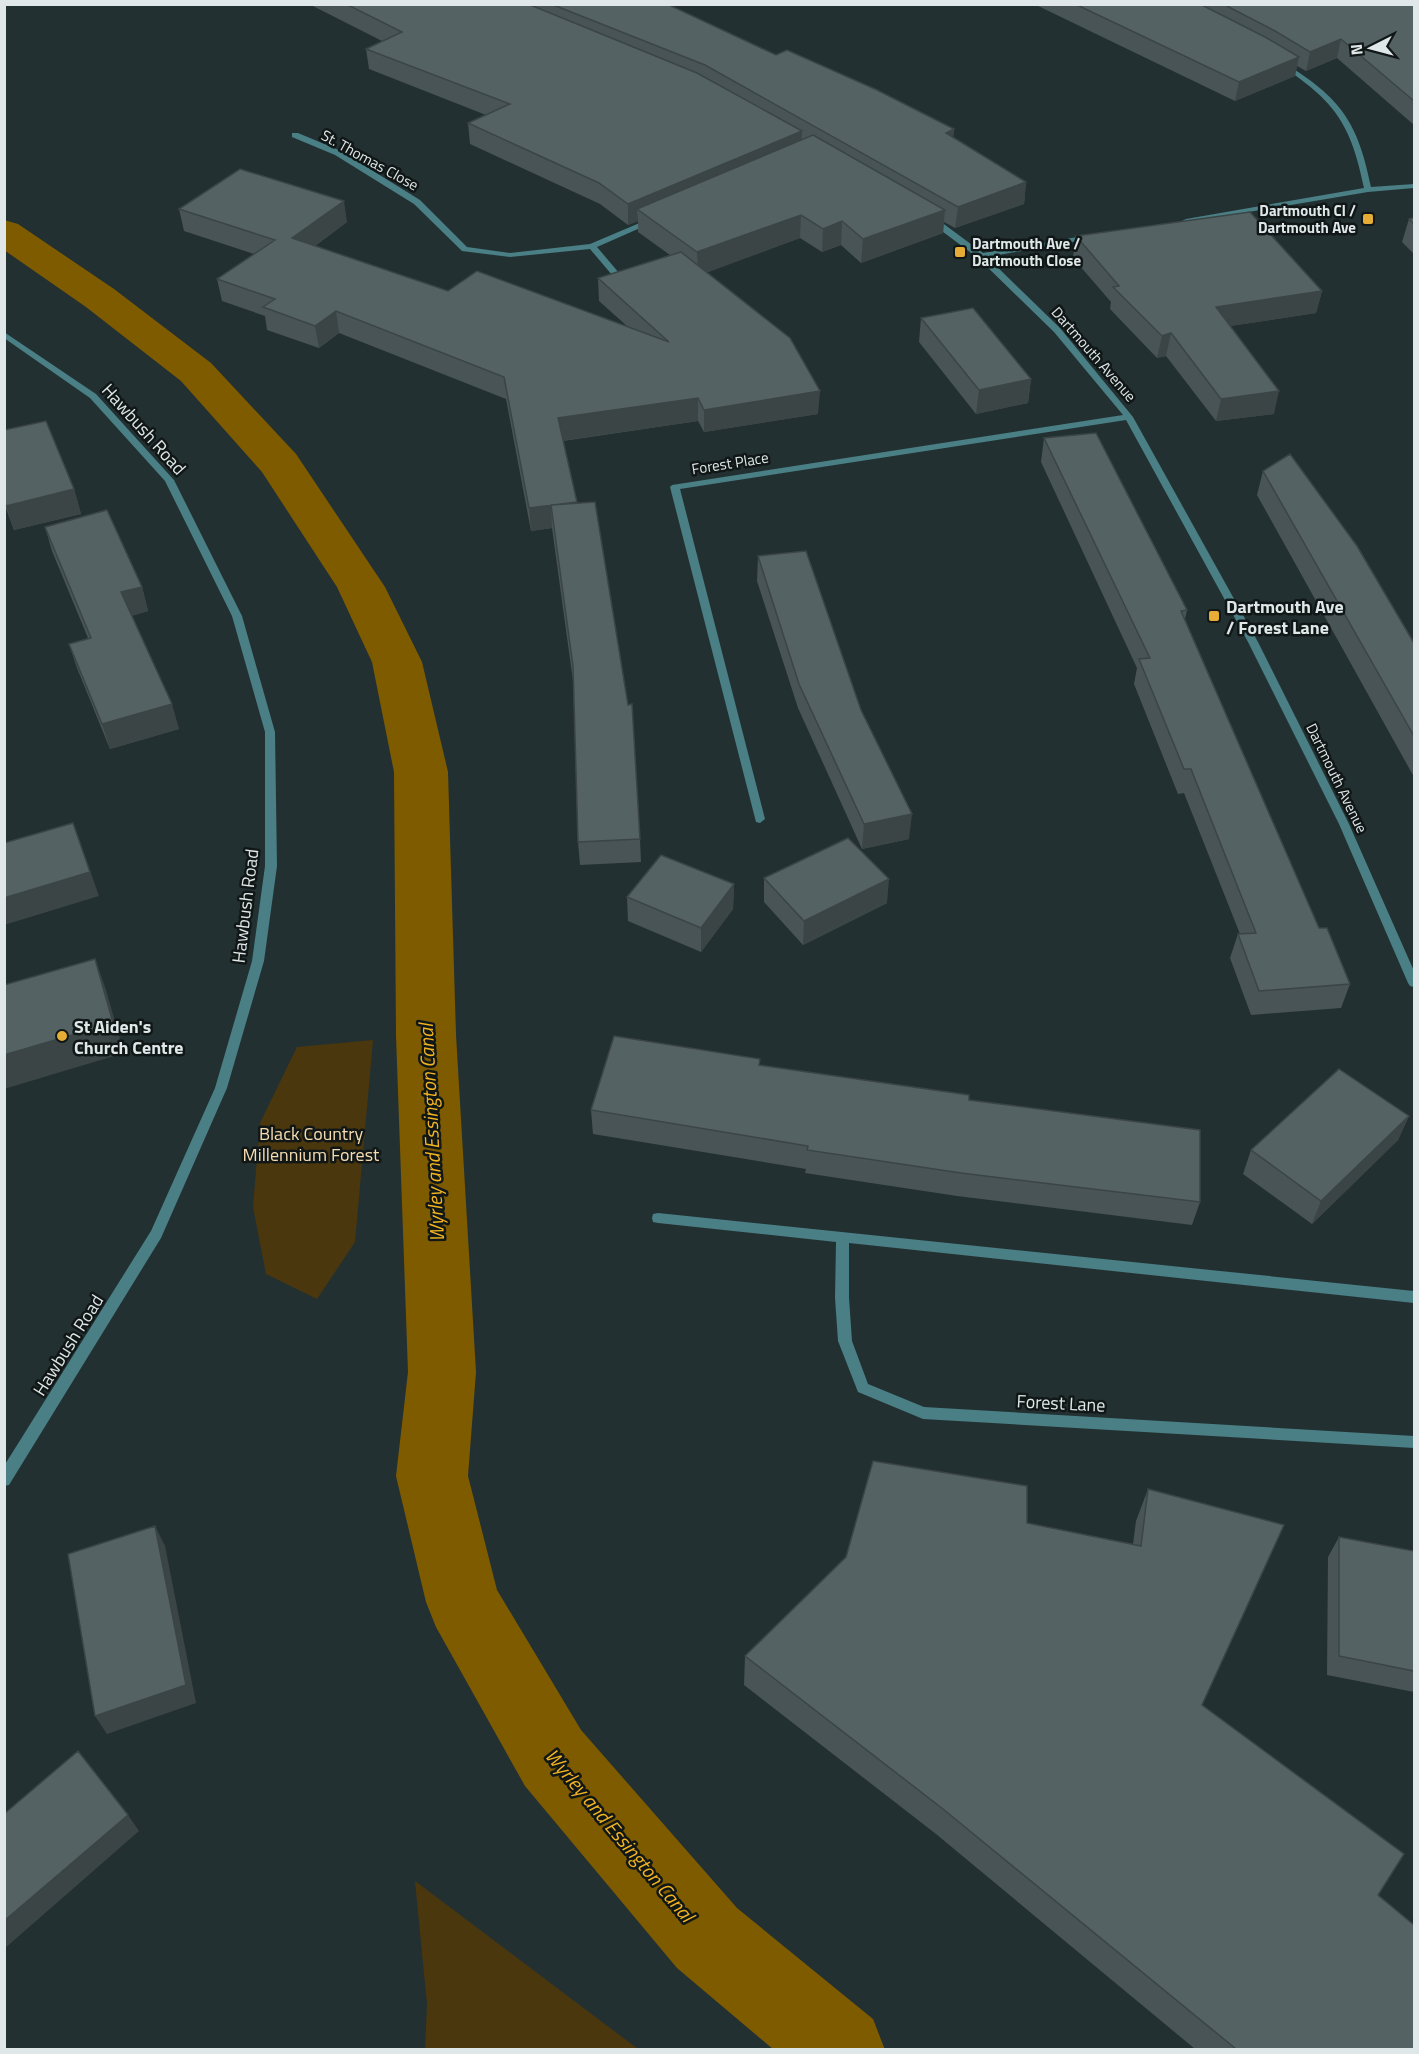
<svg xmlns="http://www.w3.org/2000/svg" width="1419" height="2054" font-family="'Titillium Web',sans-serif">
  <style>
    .green { fill: #4b370d }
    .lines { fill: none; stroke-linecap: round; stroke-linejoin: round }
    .canal { fill: #7f5b00; fill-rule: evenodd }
    .street { fill: #497f85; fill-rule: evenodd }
    .wall { fill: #485456 }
    .shaded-wall { fill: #3b4546 }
    .building { fill: #546264; stroke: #3b4546; stroke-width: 1.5 }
    .poi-dot { fill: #e5ad35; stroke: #111717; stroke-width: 2 }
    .labels { text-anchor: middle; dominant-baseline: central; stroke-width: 5; stroke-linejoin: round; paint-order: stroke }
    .far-street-label { font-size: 15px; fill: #dfe7e8; stroke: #111717 }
    .far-poi-label { font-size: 15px; font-weight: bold; fill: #dfe7e8; stroke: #111717; text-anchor: end }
    .street-label { font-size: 18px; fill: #dfe7e8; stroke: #111717 }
    .poi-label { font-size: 18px; font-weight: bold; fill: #dfe7e8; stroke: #111717; text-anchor: start }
    .park-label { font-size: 18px; fill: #f6ddb1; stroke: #111717 }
    .water-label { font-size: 20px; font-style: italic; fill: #f2b421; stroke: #111717 }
  </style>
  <rect width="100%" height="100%" fill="#233031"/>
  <path class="green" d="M 373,1040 L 355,1242 L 317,1299 L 266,1274 L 253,1207 L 260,1123 L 297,1047 Z
    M 415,1881 L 638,2049 L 425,2049 L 427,2004 Z"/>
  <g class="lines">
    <path class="canal" d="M 4,220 L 18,224 L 114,289 L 211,363 L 296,454 L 385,587 L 422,662 L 448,772 L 456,1035 L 476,1372 L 468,1476 L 497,1590 L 581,1730 L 737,1908 L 873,2019 L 885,2050 L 774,2050 L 677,1968 L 525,1786 L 436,1627 L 426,1602 L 396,1476 L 408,1372 L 396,1035 L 394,772 L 372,662 L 337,587 L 262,472 L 181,381 L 86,307 L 4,250 Z"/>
    <path class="street" d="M 1280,63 L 1284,63 C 1341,98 1358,122 1371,187 L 1414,184 L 1414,188 L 1368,192 L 1183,223 L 1182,221 L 1186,219 L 1364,188 C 1351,124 1335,101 1280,65 Z
      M 292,133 L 298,133 L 341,151 L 420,200 L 467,247 L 510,253 L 590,244 L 649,219 L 656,221 L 597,247 L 625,280 L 621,282 L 618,282 L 590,249 L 510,257 L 462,251 L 414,204 L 335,155 L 292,137 Z
      M 927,216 L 933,216 L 983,253 L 1089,235 L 1093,237 L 1089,239 L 987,257 L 1060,328 L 1133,417 L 1258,642 L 1349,824 L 1414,971 L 1414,987 L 1410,986 L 1408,983 L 1339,824 L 1248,642 L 1126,420 L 680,489 L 765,819 L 760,823 L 756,822 L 670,487 L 672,485 L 1123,415 L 1054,332 L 978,258 L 927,220 Z
      M 4,332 L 96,394 L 174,480 L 242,616 L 275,732 L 277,866 L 264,961 L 227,1088 L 161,1238 L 9,1485 L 4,1486 L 4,1466 L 151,1231 L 215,1088 L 252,961 L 265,866 L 265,732 L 232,616 L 165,481 L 90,398 L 4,338 Z
      M 658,1213 L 1414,1291 L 1414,1303 L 849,1243 L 849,1298 L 852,1341 L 868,1384 L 924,1407 L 1414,1436 L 1414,1448 L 923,1419 L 858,1392 L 838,1341 L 835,1298 L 836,1242 L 658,1223 L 653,1222 L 652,1218 L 653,1214 Z"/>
  </g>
  <path class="wall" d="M 309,4 L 667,4 L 776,55 L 954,129 L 953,137 L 1026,182 L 1024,204 L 955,228 L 944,222 L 943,233 L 861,263 L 841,245 L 822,252 L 800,238 L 707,272 L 818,414 L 704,432 L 698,421 L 563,441 L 640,839 L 641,862 L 580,865 L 578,842 L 573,681 L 552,528 L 531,531 L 506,399 L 339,333 L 319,348 L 267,330 L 265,316 L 222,301 L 217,279 L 254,254 L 184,231 L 179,209 L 347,222 L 315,246 L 448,291 L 628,327 L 599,301 L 598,278 L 670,255 L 638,232 L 638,221 L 628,225 L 600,204 L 470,144 L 468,123 L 486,115 L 369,69 L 366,49 L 382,41 Z
    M 1034,4 L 1414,4 L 1414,125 L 1337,58 L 1306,71 L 1297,66 L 1295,76 L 1235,101 Z
    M 1414,218 L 1414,254 L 1402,242 L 1409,219 Z
    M 1076,236 L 1322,291 L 1316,313 L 1230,326 L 1274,414 L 1216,421 L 1166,356 L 1157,358 L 1110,309 L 1111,302 L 1073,258 Z
    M 921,318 L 1031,379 L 1028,403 L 976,414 L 919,342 Z
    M 4,430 L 74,489 L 81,514 L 14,530 L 4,503 Z
    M 1044,438 L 1187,610 L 1185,619 L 1319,928 L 1350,984 L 1341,1008 L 1251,1015 L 1230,958 L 1238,934 L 1240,934 L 1184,793 L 1178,794 L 1134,684 L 1137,668 L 1041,462 Z
    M 1263,471 L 1414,643 L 1414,777 L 1257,495 Z
    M 45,527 L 142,587 L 148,611 L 131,616 L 179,729 L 110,749 L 77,668 L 69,644 L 88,638 L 52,551 Z
    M 758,556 L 909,839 L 862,849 L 798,708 L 757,581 Z
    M 764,878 L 887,903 L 803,945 L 764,902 Z
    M 734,884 L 733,909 L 701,952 L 628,921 L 627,897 Z
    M 760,1065 L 969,1100 L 1200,1202 L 1192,1225 L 957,1196 L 805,1173 L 806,1169 L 593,1134 L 591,1110 Z
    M 1409,1116 L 1398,1140 L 1312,1224 L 1243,1174 L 1251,1150 Z
    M 1148,1489 L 1202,1705 L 1378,1895 L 1414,2049 L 1195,2049 L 936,1834 L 744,1685 L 745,1656 L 1027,1523 L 1133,1544 L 1136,1521 Z
    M 1339,1537 L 1414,1551 L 1414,1692 L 1327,1675 L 1328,1557 Z"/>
  <path class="shaded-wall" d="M 1341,39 L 1337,58 L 1306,71 L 1310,52 Z
    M 1299,57 L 1295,76 L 1235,101 L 1239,82 Z
    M 954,129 L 952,150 L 946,133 Z
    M 802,131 L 801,152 L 637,209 L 638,221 L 628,225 L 628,204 Z
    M 1026,182 L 1024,204 L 955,228 L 958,207 Z
    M 344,201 L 347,222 L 295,260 L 292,238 Z
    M 945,210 L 943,233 L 861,263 L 863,239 Z
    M 801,215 L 800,238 L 698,276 L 697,252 Z
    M 842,221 L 841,245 L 822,252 L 823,229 Z
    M 1322,291 L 1316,313 L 1211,329 L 1216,307 Z
    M 336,311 L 339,333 L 319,348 L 315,326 Z
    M 1171,333 L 1166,356 L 1157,358 L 1162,336 Z
    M 1031,379 L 1028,403 L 976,414 L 979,390 Z
    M 820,391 L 818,414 L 704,432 L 704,410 Z
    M 1279,391 L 1274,414 L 1216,421 L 1221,399 Z
    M 698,398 L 698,421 L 560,441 L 558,418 Z
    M 74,489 L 81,514 L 14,530 L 6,506 Z
    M 551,505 L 552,528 L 531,531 L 529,508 Z
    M 142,587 L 148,611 L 128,617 L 121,592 Z
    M 172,704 L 179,729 L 110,749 L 102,724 Z
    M 912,814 L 909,839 L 862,849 L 864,824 Z
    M 73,823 L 99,896 L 4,925 L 4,898 Z
    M 889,879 L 887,903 L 803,945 L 804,921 Z
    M 734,884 L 733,909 L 701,952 L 701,928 Z
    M 95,959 L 106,990 L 124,1053 L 4,1089 L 4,1055 Z
    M 1409,1116 L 1398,1140 L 1312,1224 L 1321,1201 Z
    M 155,1526 L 165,1546 L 196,1703 L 107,1734 L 95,1716 Z
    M 128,1815 L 139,1831 L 4,1949 L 4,1921 Z"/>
  <path class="building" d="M 346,4 L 528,4 L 697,73 L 802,131 L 628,204 L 599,183 L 468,123 L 510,104 L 366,49 L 402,32 Z
    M 551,4 L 667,4 L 776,55 L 787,50 L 877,90 L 954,129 L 946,133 L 1026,182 L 958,207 L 705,65 Z
    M 1075,4 L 1200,4 L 1265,37 L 1299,57 L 1239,82 Z
    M 1223,4 L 1414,4 L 1414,101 L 1341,39 L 1310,52 L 1275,31 Z
    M 813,135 L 945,210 L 863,239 L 842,221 L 823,229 L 801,215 L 697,252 L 637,209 Z
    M 240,169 L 344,201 L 292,238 L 448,291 L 477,271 L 669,342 L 598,278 L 681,252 L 790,338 L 820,391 L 704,410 L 698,398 L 558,418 L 577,502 L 529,508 L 504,377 L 336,311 L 315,326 L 263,307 L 275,299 L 217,279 L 275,240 L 179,209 Z
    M 1250,212 L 1322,291 L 1216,307 L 1279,391 L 1221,399 L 1171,333 L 1162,336 L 1113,287 L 1119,286 L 1076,236 Z
    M 1414,218 L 1414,224 L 1409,219 Z
    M 973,308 L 1031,379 L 979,390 L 921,318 Z
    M 46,421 L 74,489 L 6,506 L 4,501 L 4,430 Z
    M 1096,433 L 1187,610 L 1181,611 L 1319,928 L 1327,928 L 1350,984 L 1259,991 L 1238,934 L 1256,933 L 1191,769 L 1184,769 L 1139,659 L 1150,658 L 1044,438 Z
    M 1290,454 L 1357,546 L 1414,643 L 1414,736 L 1263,471 Z
    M 595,502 L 628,705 L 632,704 L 640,839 L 578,842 L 573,666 L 551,505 Z
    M 107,510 L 142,587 L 121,592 L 172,704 L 102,724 L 69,644 L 91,638 L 45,527 Z
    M 806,551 L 861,710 L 912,814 L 864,824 L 799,684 L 758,556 Z
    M 73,823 L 90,872 L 4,898 L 4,843 Z
    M 848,838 L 889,879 L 804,921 L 764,878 Z
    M 661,855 L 734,884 L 701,928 L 627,897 Z
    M 95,959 L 113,1023 L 4,1055 L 4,985 Z
    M 614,1036 L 760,1059 L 759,1065 L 969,1095 L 969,1100 L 1200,1130 L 1200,1202 L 961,1173 L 807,1150 L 808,1146 L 591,1110 Z
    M 1339,1069 L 1409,1116 L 1321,1201 L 1251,1150 Z
    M 873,1461 L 1027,1486 L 1027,1523 L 1141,1546 L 1148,1489 L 1284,1525 L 1202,1705 L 1404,1854 L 1378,1895 L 1414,1925 L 1414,2049 L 1236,2049 L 943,1809 L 745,1656 L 846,1557 Z
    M 155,1526 L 186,1685 L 95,1716 L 68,1554 Z
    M 1339,1537 L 1414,1551 L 1414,1671 L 1339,1656 Z
    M 78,1751 L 128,1815 L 4,1921 L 4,1814 Z"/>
  <g class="poi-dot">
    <rect x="1362" y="213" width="12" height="12" rx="3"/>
    <rect x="954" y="246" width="12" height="12" rx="3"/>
    <rect x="1208" y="610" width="12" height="12" rx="3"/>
    <circle cx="62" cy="1036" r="6"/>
  </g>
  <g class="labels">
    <g class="far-street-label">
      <text transform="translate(370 160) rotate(29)">St. Thomas Close</text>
      <text transform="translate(1094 354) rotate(49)">Dartmouth Avenue</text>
      <text transform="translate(730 463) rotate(-9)">Forest Place</text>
      <text transform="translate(1337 778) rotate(64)">Dartmouth Avenue</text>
    </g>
    <g class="far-poi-label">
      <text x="1356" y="210">Dartmouth Cl /<tspan x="1356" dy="17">Dartmouth Ave</tspan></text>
      <text x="972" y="243" text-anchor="start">Dartmouth Ave /<tspan x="972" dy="17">Dartmouth Close</tspan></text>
    </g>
    <g class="street-label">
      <text transform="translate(144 429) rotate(48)">Hawbush Road</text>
      <text transform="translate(245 906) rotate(-83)">Hawbush Road</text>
      <text transform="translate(68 1345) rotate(-58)">Hawbush Road</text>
      <text transform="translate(1061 1403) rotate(3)">Forest Lane</text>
    </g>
    <g class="poi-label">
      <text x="1226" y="606">Dartmouth Ave<tspan x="1226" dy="21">/ Forest Lane</tspan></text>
      <text x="74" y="1026">St Aiden's<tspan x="74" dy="21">Church Centre</tspan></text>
    </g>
    <g class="park-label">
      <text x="311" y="1133">Black Country<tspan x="311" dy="21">Millennium Forest</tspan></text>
    </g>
    <g class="water-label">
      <text transform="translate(431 1133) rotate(-93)">Wyrley and Essington Canal</text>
      <text transform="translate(620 1835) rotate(50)">Wyrley and Essington Canal</text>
    </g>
  </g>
  <rect width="1419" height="2054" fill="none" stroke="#dfe7e8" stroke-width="12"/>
  <g transform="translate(1371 48) rotate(264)" stroke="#111717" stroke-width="4.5" paint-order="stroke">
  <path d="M0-4.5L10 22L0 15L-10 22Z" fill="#dfe7e8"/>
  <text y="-9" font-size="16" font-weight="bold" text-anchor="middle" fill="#dfe7e8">N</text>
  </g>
</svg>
